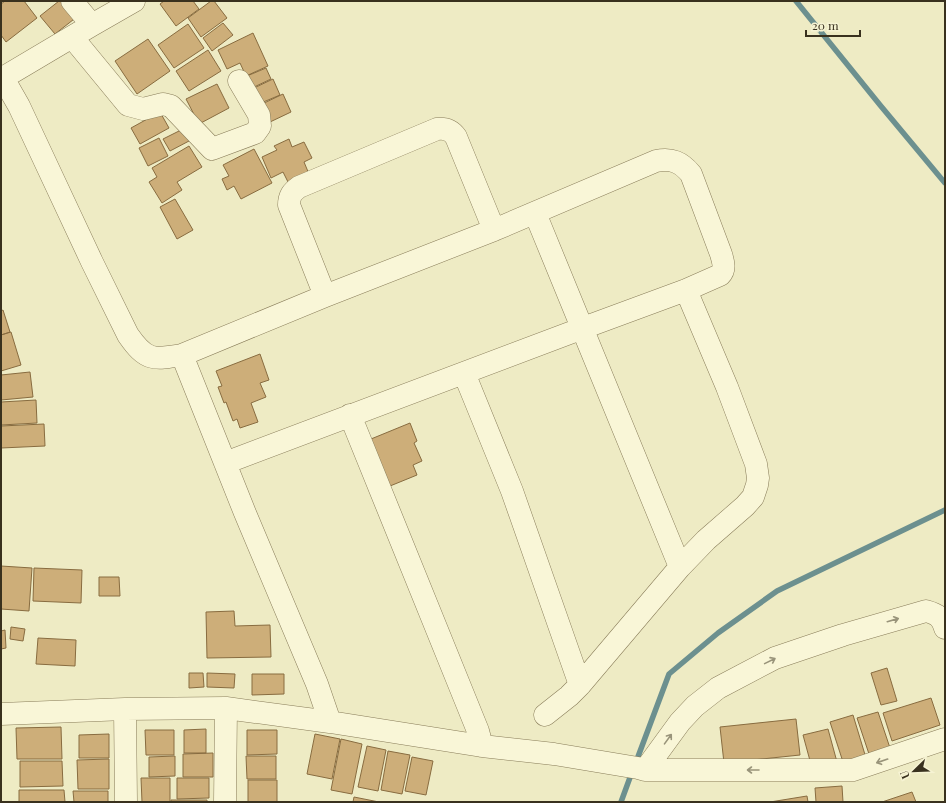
<svg xmlns="http://www.w3.org/2000/svg" width="946" height="803" font-family="'Playfair Display',serif">
  <style>
    .lines { fill: none; stroke-linecap: round; stroke-linejoin: round }
    .stream { stroke: #6c908f; stroke-width: 5.5 }
    .building { fill: #cdae79; stroke: #886c40 }
    .minor-casing { stroke: #897d5a; stroke-width: 23 }
    .minor { stroke: #f9f6d7; stroke-width: 22 }
    .oneway { stroke: #99947a }
  </style>
  <rect width="100%" height="100%" fill="#eeebc4"/>
  <g class="lines">
    <path class="stream" d="M 796,1 L 880,105 L 945,183
      M 636,762 L 669,674 L 718,633 L 777,591 L 945,510
      M 621,802 L 632,772"/>
  </g>
  <path class="building" d="M 5,1 L 24,1 L 37,18 L 6,42 L 1,35 L 1,4 Z
    M 59,1 L 67,1 L 78,16 L 55,34 L 40,16 Z
    M 164,1 L 193,1 L 199,9 L 176,26 L 160,4 Z
    M 211,1 L 214,1 L 227,18 L 201,37 L 188,18 Z
    M 223,23 L 233,35 L 212,51 L 203,38 Z
    M 188,24 L 204,48 L 174,68 L 158,45 Z
    M 253,33 L 268,66 L 246,76 L 240,63 L 227,69 L 218,50 Z
    M 148,39 L 170,71 L 137,94 L 115,61 Z
    M 208,50 L 221,71 L 189,91 L 176,71 Z
    M 266,68 L 271,79 L 252,88 L 247,76 Z
    M 273,79 L 280,95 L 261,103 L 254,88 Z
    M 217,84 L 229,108 L 199,124 L 186,99 Z
    M 283,94 L 291,112 L 270,122 L 262,104 Z
    M 160,112 L 169,128 L 140,144 L 131,128 Z
    M 183,129 L 189,141 L 170,151 L 163,139 Z
    M 159,138 L 168,156 L 148,166 L 139,148 Z
    M 289,139 L 292,147 L 304,142 L 312,158 L 304,162 L 309,174 L 289,184 L 283,172 L 271,178 L 262,157 L 277,150 L 274,146 Z
    M 189,146 L 202,167 L 177,182 L 182,190 L 162,203 L 149,182 L 157,177 L 152,168 Z
    M 254,149 L 272,183 L 241,199 L 234,186 L 227,190 L 222,179 L 229,176 L 223,165 Z
    M 175,199 L 193,230 L 177,239 L 160,207 Z
    M 3,310 L 10,332 L 1,335 L 1,311 Z
    M 11,332 L 21,365 L 1,371 L 1,335 Z
    M 260,354 L 269,380 L 260,383 L 266,397 L 251,403 L 258,422 L 240,428 L 237,419 L 233,421 L 226,402 L 224,403 L 218,387 L 222,386 L 216,371 Z
    M 30,372 L 33,397 L 1,400 L 1,375 Z
    M 36,400 L 37,423 L 1,425 L 1,402 Z
    M 410,423 L 417,441 L 414,443 L 422,461 L 413,465 L 417,475 L 390,486 L 371,439 Z
    M 44,424 L 45,446 L 1,448 L 1,426 Z
    M 1,566 L 32,568 L 29,611 L 1,609 Z
    M 34,568 L 82,570 L 81,603 L 33,601 Z
    M 99,577 L 119,577 L 120,596 L 99,596 Z
    M 234,611 L 235,626 L 270,625 L 271,657 L 207,658 L 206,612 Z
    M 11,627 L 25,629 L 23,641 L 10,639 Z
    M 5,630 L 6,648 L 1,649 L 1,631 Z
    M 38,638 L 76,640 L 75,666 L 36,664 Z
    M 887,668 L 897,701 L 881,705 L 871,673 Z
    M 189,673 L 203,673 L 204,687 L 189,688 Z
    M 207,673 L 235,674 L 234,688 L 207,687 Z
    M 252,674 L 284,674 L 284,694 L 252,695 Z
    M 931,698 L 940,725 L 892,741 L 883,713 Z
    M 878,712 L 891,751 L 870,757 L 857,718 Z
    M 853,715 L 866,758 L 844,765 L 830,722 Z
    M 796,719 L 800,755 L 724,763 L 720,727 Z
    M 61,727 L 62,759 L 17,759 L 16,728 Z
    M 206,729 L 206,753 L 184,753 L 184,730 Z
    M 828,729 L 837,762 L 812,768 L 803,735 Z
    M 145,730 L 174,730 L 174,755 L 146,755 Z
    M 247,730 L 277,730 L 277,754 L 247,755 Z
    M 109,734 L 109,758 L 79,758 L 79,735 Z
    M 315,734 L 340,739 L 332,779 L 307,774 Z
    M 341,739 L 362,744 L 352,794 L 331,790 Z
    M 367,746 L 386,750 L 378,791 L 358,787 Z
    M 388,751 L 410,755 L 402,794 L 381,790 Z
    M 213,753 L 213,777 L 183,777 L 183,754 Z
    M 175,756 L 175,776 L 149,777 L 149,757 Z
    M 246,756 L 276,756 L 276,779 L 247,779 Z
    M 412,757 L 433,761 L 426,795 L 405,791 Z
    M 109,759 L 109,789 L 78,789 L 77,760 Z
    M 20,761 L 62,761 L 63,786 L 20,787 Z
    M 141,778 L 170,778 L 170,802 L 142,802 Z
    M 177,778 L 209,778 L 209,798 L 177,799 Z
    M 248,780 L 277,780 L 277,802 L 248,802 Z
    M 842,786 L 843,802 L 816,802 L 815,788 Z
    M 19,790 L 64,790 L 65,802 L 19,802 Z
    M 73,791 L 108,791 L 108,802 L 74,802 Z
    M 912,792 L 916,802 L 882,802 Z
    M 807,796 L 808,802 L 770,802 Z
    M 354,797 L 379,802 L 353,802 Z
    M 171,800 L 207,800 L 207,802 L 171,802 Z"/>
  <g class="lines">
    <g class="minor-casing">
      <path id="minor" d="M 72,1 L 92,25
        M 72,37 L 128,105 L 143,109 L 163,104 L 171,106 L 212,149 L 255,133 L 260,126 L 259,115 L 239,81
        M 3,78 L 19,106 L 92,262 L 128,335 C 146,361 153,360 182,355 L 325,296 L 494,230 L 656,161 C 672,158 681,162 691,174 L 721,254 C 723,261 726,269 720,275 L 686,290 L 583,328 L 225,463
        M 1,79 L 92,25 L 134,1
        M 535,213 L 680,567
        M 325,296 L 289,205 C 289,196 292,192 299,187 L 437,129 C 446,128 451,130 456,137 L 494,230
        M 182,355 L 245,513 L 317,684 L 330,722
        M 464,373 L 512,491 L 580,685
        M 350,415 L 478,731 L 482,746
        M 125,709 L 126,802
        M 1,714 L 125,709 L 226,708 L 330,722 L 482,746 L 554,754 L 638,768 L 645,770 L 853,770 L 945,739
        M 545,715 L 569,696 L 580,685 L 680,567 L 706,540 L 745,506 L 753,497 L 757,485 L 758,478 L 756,464 L 727,387 L 686,290
        M 645,770 L 680,722 L 695,706 L 718,688 L 775,658 L 843,635 L 926,611 C 937,614 942,617 945,628
        M 225,802 L 226,708"/>
    </g>
    <use href="#minor" class="minor"/>
  </g>
  <defs><path id="oneway-shaft" d="M-6 0H5M1.5-3L5.5 0L1.5 3" fill="none" stroke-width="1.6" stroke-linecap="round" stroke-linejoin="round"/></defs>
  <g class="oneway">
    <use href="#oneway-shaft" transform="translate(893 620) rotate(-16)"/>
    <use href="#oneway-shaft" transform="translate(770 661) rotate(-26)"/>
    <use href="#oneway-shaft" transform="translate(668 739) rotate(-54)"/>
    <use href="#oneway-shaft" transform="translate(882 761) rotate(161)"/>
    <use href="#oneway-shaft" transform="translate(753 770) rotate(180)"/>
  </g>
  <rect width="946" height="803" fill="none" stroke="#39311e" stroke-width="4"/>
  <g transform="translate(914 771) rotate(247)" stroke="#f6f3d3" stroke-width="3" paint-order="stroke">
  <path d="M0-3L7 15L0 10L-7 15Z" fill="#39311e"/>
  <text y="-6" font-size="11" font-weight="bold" text-anchor="middle" fill="#39311e">U</text>
  </g>
  <path d="M806 30v6h54v-6" fill="none" stroke="#39311e" stroke-width="2"/>
  <text x="812" y="30" font-size="12" fill="#39311e" stroke="#f6f3d3" stroke-width="3" paint-order="stroke">20 m</text>
</svg>
